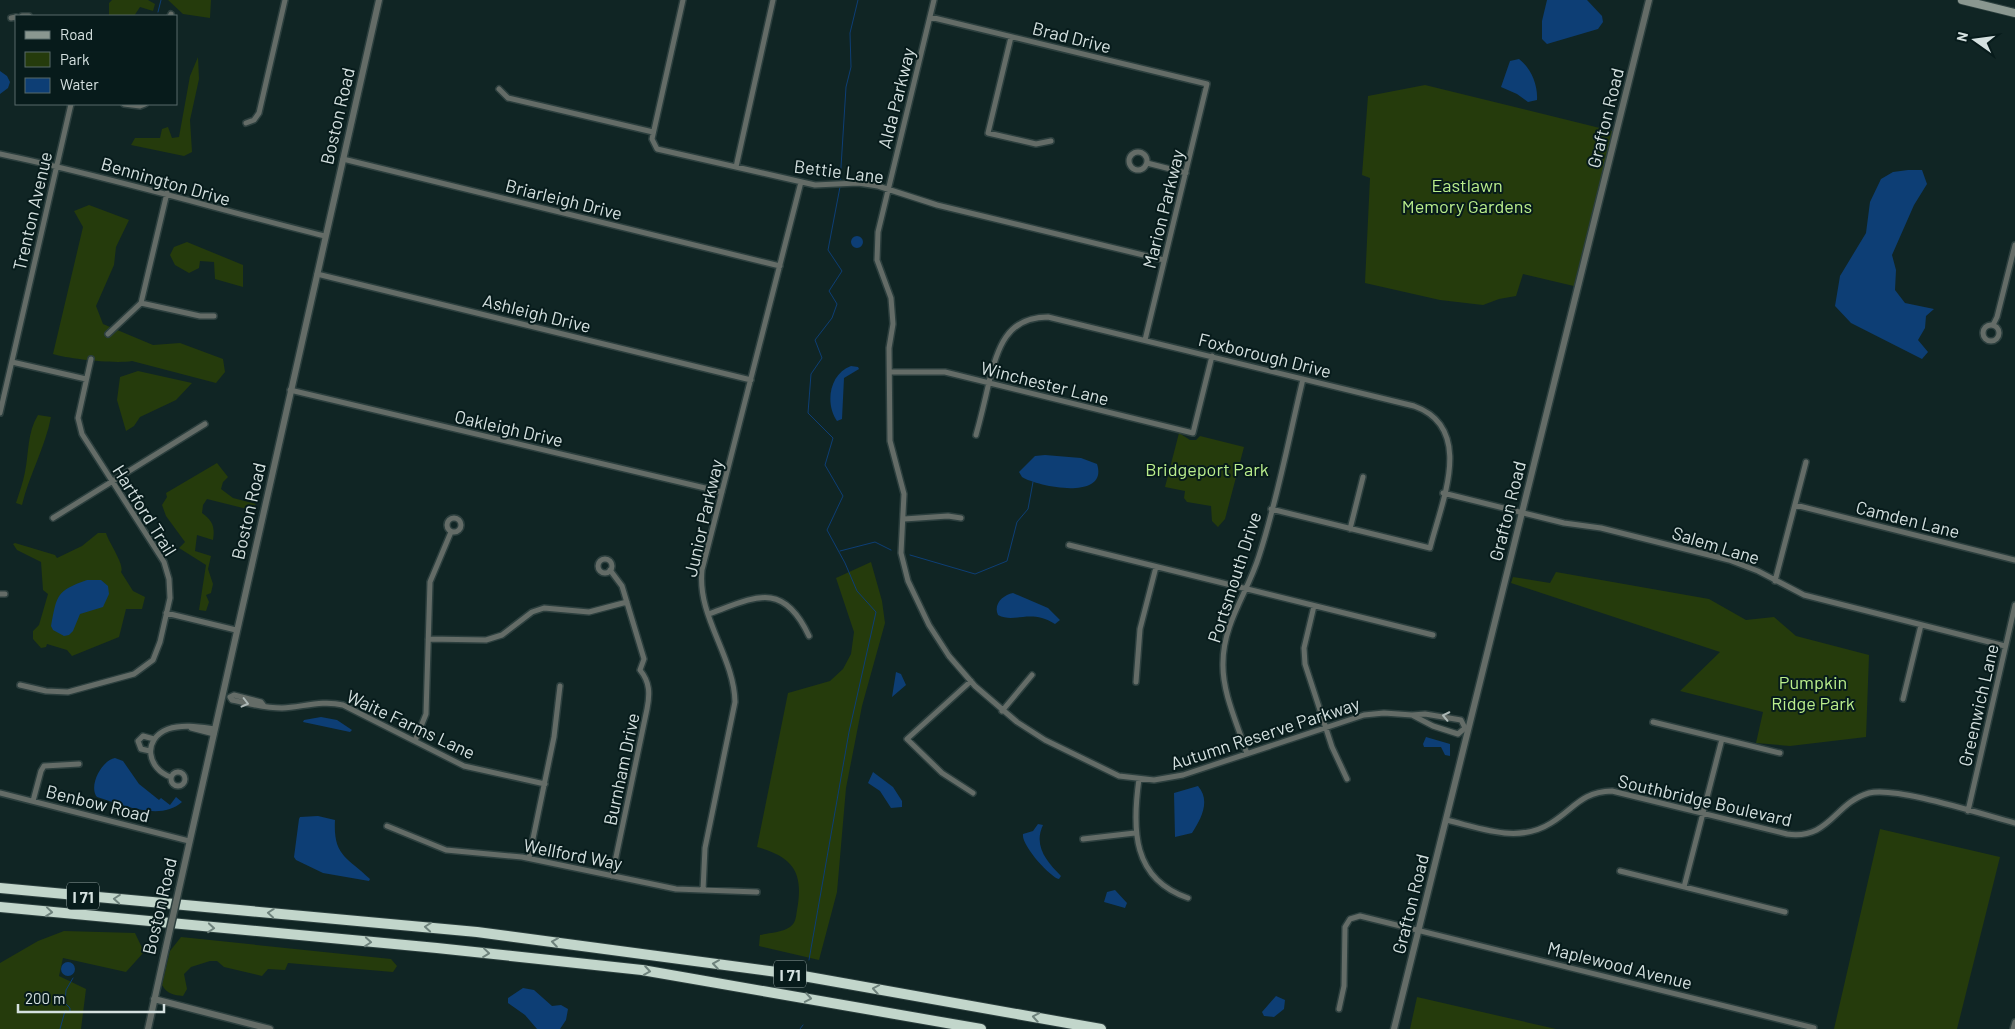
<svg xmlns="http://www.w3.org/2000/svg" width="2015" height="1029" font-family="Barlow,sans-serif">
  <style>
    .green { fill: #253b0c }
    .water { fill: #0d3e75 }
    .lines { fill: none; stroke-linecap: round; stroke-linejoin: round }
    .stream { stroke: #0d3e75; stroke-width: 1 }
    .minor-casing { stroke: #2c3f3e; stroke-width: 8 }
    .tertiary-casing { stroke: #2c3f3e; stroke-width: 9 }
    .secondary-casing { stroke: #2c3f3e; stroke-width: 10 }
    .motorway-casing { stroke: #2c3f3e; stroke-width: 12 }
    .minor { stroke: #646c67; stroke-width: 5 }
    .tertiary { stroke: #646c67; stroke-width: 6 }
    .secondary { stroke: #8a9790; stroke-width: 8 }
    .motorway { stroke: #c2d6cb; stroke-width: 10 }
    .tertiary-bridge-casing { stroke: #2c3f3e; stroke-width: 9; stroke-linecap: butt }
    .tertiary-bridge { stroke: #646c67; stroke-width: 6 }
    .oneway { stroke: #adb8b6 }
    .oneway2 { stroke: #6e827c }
    .labels { text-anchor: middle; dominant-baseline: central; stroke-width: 4; stroke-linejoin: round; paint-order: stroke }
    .shield { fill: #071b1b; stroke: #97a6a5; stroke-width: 1 }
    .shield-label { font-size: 16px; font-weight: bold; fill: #d5e1e0 }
    .street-label { font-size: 18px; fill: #d5e1e0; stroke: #071b1b }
    .park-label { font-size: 18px; fill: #baee8c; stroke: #071b1b }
  </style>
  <rect width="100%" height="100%" fill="#102524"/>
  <path class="green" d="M 112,0 L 148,0 L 155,4 L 153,11 L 140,7 L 134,16 L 109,16 L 109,3 Z
    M 168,0 L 211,0 L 210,18 L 183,14 Z
    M 198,57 L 199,79 L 190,120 L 192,152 L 184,156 L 131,145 L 135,138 L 160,138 L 162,129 L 168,127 L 172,138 L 179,137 L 190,76 Z
    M 1425,85 L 1616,132 L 1578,287 L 1523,274 L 1516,296 L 1499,299 L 1483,305 L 1440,300 L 1365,283 L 1370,178 L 1362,175 L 1368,96 Z
    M 89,205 L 129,220 L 116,247 L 114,265 L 96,306 L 103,324 L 153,345 L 180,343 L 223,359 L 225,372 L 216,383 L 132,361 C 115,364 69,359 53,354 L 83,227 L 74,211 Z
    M 187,242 L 243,265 L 243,287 L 215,279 L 214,262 L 200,261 L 199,268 L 189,273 L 175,265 L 170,255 L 174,247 Z
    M 138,371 L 192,383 L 176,400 L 140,417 L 134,426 L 126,431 L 117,400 L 120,377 Z
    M 38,415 L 51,417 C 45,448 29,475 22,505 L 16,503 C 19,493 23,483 25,472 C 29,453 27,433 38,415 Z
    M 1179,433 L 1190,440 L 1196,440 L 1200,436 L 1244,447 L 1225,519 L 1218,527 L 1212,521 L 1211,506 L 1187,502 L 1184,498 L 1185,491 L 1165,487 Z
    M 217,463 L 228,477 L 223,482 L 221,489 L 233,498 L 256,504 L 251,510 L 207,499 L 203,505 L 202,513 C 213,521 215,527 213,540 L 197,535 L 195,551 L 211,556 L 208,569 L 213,584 L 211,593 L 206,595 L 209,602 L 206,611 L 199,610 L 206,565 L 179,548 L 185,542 L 166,516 L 162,505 L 167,497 L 166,493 Z
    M 98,533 L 106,533 C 109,543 125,565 121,572 L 133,591 L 145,597 L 142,609 L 126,609 L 119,637 L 72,656 L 67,650 L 47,644 L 46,647 L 41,648 L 33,639 L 33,631 L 39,625 L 48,594 L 43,590 L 41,562 L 17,550 L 13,544 L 15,543 L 55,555 L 57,558 L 82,546 Z
    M 871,562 L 882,601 L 885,623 L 862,706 L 846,788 L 837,892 L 819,960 L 759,946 L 760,935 C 769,933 783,932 790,927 C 796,923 796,916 797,910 C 804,872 793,857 757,847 L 788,693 L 830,681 L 843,669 L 851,654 L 854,632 L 836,578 Z
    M 1556,572 L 1709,599 L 1746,620 L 1774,617 L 1796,636 L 1869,655 L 1866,737 L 1790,746 L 1756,743 L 1763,712 L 1680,691 L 1720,652 L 1511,583 L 1513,577 L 1550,583 Z
    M 1880,829 L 2000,857 L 1957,1029 L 1834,1029 Z
    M 64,931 L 135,933 L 144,952 L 126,972 L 63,958 L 59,976 L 86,989 L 81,1029 L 0,1029 L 0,963 L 38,941 Z
    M 181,937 L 391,959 L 397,966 L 393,972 L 288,963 L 285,970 L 268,969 L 262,976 L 224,967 L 217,961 L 210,961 L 191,967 L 184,974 L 187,989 L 183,996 C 174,995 167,994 162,985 L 170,951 Z
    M 1417,997 L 1556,1029 L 1410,1029 Z"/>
  <path class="water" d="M 1547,0 L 1587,0 L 1602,16 L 1603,22 L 1598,29 L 1547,44 L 1542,39 L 1542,21 Z
    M 1519,59 C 1531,68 1538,85 1537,100 L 1528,102 L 1517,94 L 1501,87 L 1510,61 Z
    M 0,71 L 7,76 L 10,82 L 8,88 L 0,94 Z
    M 1908,170 L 1922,170 L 1927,184 L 1914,205 L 1892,255 L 1896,270 L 1895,290 L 1905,303 L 1934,309 L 1926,316 L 1925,328 L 1918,340 L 1928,352 L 1922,359 L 1851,323 L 1835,306 L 1840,276 L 1866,233 L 1870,202 L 1881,179 L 1893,172 Z
    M851 242a6 6 0 1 1 12 0a6 6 0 1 1-12 0Z
    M 851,366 L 858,367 L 859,369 L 844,378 L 842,419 L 837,421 C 825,404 829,374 851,366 Z
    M 1045,455 L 1081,458 L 1097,464 C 1109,501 1038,487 1022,477 L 1019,472 L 1035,456 Z
    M 87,580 L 101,580 L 108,586 L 109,594 L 103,607 L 80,614 L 73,631 L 69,635 L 64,636 L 53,630 L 51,626 C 57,595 56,591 87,580 Z
    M 1013,593 L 1048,608 L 1060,620 L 1055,624 C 1030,608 1015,624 998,615 C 993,604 1003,595 1013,593 Z
    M 896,672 L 901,674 L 906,685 L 892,697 Z
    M 321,717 L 337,720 L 352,730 L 350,732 L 303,722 L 304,720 Z
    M 1426,737 L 1450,744 L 1450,756 L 1445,755 L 1441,747 L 1424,747 L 1423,744 Z
    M 115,758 L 123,761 L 139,784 L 159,800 L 161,798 L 170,805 L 176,797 L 182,802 C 160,822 121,804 97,797 C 88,786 102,760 115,758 Z
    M 873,772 L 893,787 L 902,801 L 902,807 L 891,808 L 880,791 L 868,783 Z
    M 1198,786 C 1211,801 1201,819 1192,833 L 1175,837 L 1174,793 Z
    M 318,816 L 335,820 C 333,856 347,857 370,879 L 369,881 L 323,873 L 296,860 L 294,857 L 299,819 L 300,817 Z
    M 1038,824 L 1043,825 C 1033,846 1047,862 1061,876 L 1059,879 C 1050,877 1021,845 1023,834 L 1033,831 Z
    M 1115,890 L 1127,903 L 1125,908 L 1104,902 L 1107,892 Z
    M61 969a7 7 0 1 1 14 0a7 7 0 1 1-14 0Z
    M 523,988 L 534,990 L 552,1006 L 561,1005 L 568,1009 L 566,1020 L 560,1029 L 537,1029 L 525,1015 L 508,1003 L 508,998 Z
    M 1276,996 L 1285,1000 L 1284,1009 L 1274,1017 L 1264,1016 L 1262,1012 Z"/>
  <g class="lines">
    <path class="stream" d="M 158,12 L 161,0
      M 840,183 L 846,87 L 851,67 L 850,33 L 858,0
      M 840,551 L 875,542 L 891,550
      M 910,555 L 975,574 L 1007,561 L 1017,522 L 1028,509 L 1033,482
      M 809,960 L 849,732 L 876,612 L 857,591 L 845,563 L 827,530 L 843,496 L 825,465 L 833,438 L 808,413 L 811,374 L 822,358 L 815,340 L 832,318 L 837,304 L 829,291 L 842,271 L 828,250 L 840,187
      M 60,1029 L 65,1011 L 70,1012 L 70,1008 L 65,1003 L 66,990 L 73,978
      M 800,1029 L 803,1025"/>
    <g class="minor-casing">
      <path id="minor" d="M 683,0 L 652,139 L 657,149 L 815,185 L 858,183 L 878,186 L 937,205 L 1164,260
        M 934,0 L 878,232 L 877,260 L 891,298 L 893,324 L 889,348 L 890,441 L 904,494 L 901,553 L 908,581 L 929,625 L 949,656 L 975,686 L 1017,722 L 1045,740 L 1119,776 L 1154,780 L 1183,775 L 1364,715 L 1384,713 L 1412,715 L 1425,714 L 1461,720 L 1465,728 L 1458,734 L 1433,726 L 1412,715
        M 22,16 L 29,16
        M 170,16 L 171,14
        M 930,17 L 1207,84 L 1145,340
        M 11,18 L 16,17
        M 1011,37 L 988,133 L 1036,144 L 1051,141
        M 499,89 L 508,98 L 653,132
        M 124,104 L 140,106 L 145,104
        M 246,123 L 254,120 L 259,113 L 285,0
        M1129 161a9 9 0 1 1 18 0a9 9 0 1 1-18 0Z
        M 0,154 C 110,177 216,209 325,236
        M 343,159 L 780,266
        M 1147,163 L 1186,173
        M 736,167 L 773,0
        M 317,274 L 751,380
        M 141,303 L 200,316 L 214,316
        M1983 333a8 8 0 1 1 16 0a8 8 0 1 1-16 0Z
        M 1993,325 L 1997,317 L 2015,245
        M 108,334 L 141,303 L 167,193
        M 12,362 L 86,379
        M 890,372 L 945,372 L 1193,433 L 1212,356
        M 290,390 L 722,492
        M 0,413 L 71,104
        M 976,435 C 981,417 985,400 989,382 C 998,348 1006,317 1048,317 L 1414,406 C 1476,428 1441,503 1430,548 L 1271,509
        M 1443,493 L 1564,523 L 1601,528 L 1729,560 L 1758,571 L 1804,595 L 2005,646
        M 1795,505 L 2015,560
        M447 525a7 7 0 1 1 14 0a7 7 0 1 1-14 0Z
        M 53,518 L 205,424
        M 904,519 L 948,516 L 961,518
        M 1350,529 L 1363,477
        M 1069,545 L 1433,635
        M598 566a7 7 0 1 1 14 0a7 7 0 1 1-14 0Z
        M 610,570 L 622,586 L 644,659 L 640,670 C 650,682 650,694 647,709 L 612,876
        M 1775,581 L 1806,462
        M 0,594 L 5,594
        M 1314,606 L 1304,648 L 1305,664 L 1332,747 L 1347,779
        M 166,613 L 236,630
        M 709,614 C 755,597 783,580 809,636
        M 428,639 L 486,640 L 502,635 L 532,612 L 544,608 L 589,612 L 627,602
        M 971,681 L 907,739 L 942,773 L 973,793
        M 1136,682 L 1140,629 L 1156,567
        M 20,685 L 46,691 L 68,692 L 134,674 L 153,660 L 160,642 L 170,598 L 169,579 L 164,562 L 82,434 L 78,418 L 91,359
        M 1903,699 L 1921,625
        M 264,706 L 261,702 L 234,695 L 230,697 L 232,700 C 249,704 265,708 282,708 C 303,707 322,700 343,705 L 464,766 L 545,784
        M 1002,711 L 1032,675
        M 1653,722 L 1780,753
        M 191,728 L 214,734
        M 415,741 L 426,714 L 430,582 L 451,532
        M 150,751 L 141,749 L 138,741 L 143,736 L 154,739
        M 1247,754 C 1238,725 1222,693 1223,663 C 1223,623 1248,592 1259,556 C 1278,498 1289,437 1303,379
        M171 779a7 7 0 1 1 14 0a7 7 0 1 1-14 0Z
        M 171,777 C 147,769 142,739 168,729 C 183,724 200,727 215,729
        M 1139,779 C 1132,829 1132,879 1188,898
        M 0,793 L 189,841
        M 33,801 L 41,771 L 44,766 L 79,764
        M 1968,811 L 2015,605
        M 1446,820 C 1481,828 1518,844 1551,823 C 1575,808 1581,792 1612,791 L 1787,834 C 1830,840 1834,803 1869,793 C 1896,786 1984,815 2015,823
        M 387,826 L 446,850 L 522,857 L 676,889 L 757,892
        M 1083,839 L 1135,833
        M 529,858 L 554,737 L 560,686
        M 1620,871 L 1785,912
        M 1684,887 L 1722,739
        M 703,890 L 705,848 L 735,702 C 734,656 697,617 702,570 L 801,182
        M 1339,1009 L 1344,986 L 1345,927 L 1350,919 L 1360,916 L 1814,1028
        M 2013,1029 L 2015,1022"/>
    </g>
    <g class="tertiary-casing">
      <path id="tertiary" d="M 179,889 L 379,0
        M 154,999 L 270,1029
        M 148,1029 L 166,947
        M 1394,1029 L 1649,0"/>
    </g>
    <g class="secondary-casing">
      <path id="secondary" d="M 1962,0 L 2015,13"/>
    </g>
    <g class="motorway-casing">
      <path id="motorway" d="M 0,888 L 477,932 L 792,974 L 1101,1029
        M 0,907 L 437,948 L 642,970 L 981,1029"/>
    </g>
    <use href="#minor" class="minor"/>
    <use href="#tertiary" class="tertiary"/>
    <use href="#secondary" class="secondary"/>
    <use href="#motorway" class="motorway"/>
    <g class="tertiary-bridge-casing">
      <path id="tertiary-bridge" d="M 166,947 L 179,889"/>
    </g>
    <use href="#tertiary-bridge" class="tertiary-bridge"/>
  </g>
  <defs><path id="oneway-chevron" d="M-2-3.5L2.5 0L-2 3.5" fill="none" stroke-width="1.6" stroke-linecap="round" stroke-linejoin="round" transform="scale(1.25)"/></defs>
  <g class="oneway">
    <use href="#oneway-chevron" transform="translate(245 703) rotate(14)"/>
    <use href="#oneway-chevron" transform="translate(1446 716) rotate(-168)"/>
  </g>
  <g class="oneway2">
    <use href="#oneway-chevron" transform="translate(117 899) rotate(-175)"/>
    <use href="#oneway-chevron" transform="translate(49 912) rotate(6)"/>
    <use href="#oneway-chevron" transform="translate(271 913) rotate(-175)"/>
    <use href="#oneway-chevron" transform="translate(428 927) rotate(-175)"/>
    <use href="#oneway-chevron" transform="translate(211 928) rotate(5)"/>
    <use href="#oneway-chevron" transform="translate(368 942) rotate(5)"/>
    <use href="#oneway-chevron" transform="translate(555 942) rotate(-172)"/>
    <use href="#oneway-chevron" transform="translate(486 953) rotate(6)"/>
    <use href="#oneway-chevron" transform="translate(716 964) rotate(-172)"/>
    <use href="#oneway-chevron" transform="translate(647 971) rotate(9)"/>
    <use href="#oneway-chevron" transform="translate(876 989) rotate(-170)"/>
    <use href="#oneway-chevron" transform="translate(808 998) rotate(10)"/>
    <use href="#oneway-chevron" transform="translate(1036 1017) rotate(-170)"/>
  </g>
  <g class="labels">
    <g class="shield">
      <rect x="67" y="882.5" width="32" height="27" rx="4"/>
      <rect x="774" y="960.5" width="32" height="27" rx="4"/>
    </g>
    <g class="shield-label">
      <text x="83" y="896">I 71</text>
      <text x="790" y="974">I 71</text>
    </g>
    <g class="street-label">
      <text transform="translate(1072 37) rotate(14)">Brad Drive</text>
      <text transform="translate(896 98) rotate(-76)">Alda Parkway</text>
      <text transform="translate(337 116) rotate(-77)">Boston Road</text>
      <text transform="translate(1605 118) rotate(-76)">Grafton Road</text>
      <text transform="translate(839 171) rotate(7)">Bettie Lane</text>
      <text transform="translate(166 181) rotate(16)">Bennington Drive</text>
      <text transform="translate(564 199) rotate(14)">Briarleigh Drive</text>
      <text transform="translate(1163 209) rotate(-76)">Marion Parkway</text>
      <text transform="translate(32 211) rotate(-77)">Trenton Avenue</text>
      <text transform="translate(537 313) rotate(14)">Ashleigh Drive</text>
      <text transform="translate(1265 355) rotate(14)">Foxborough Drive</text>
      <text transform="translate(1045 383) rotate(14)">Winchester Lane</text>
      <text transform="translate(509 428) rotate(13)">Oakleigh Drive</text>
      <text transform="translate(145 510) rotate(58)">Hartford Trail</text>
      <text transform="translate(248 511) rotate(-77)">Boston Road</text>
      <text transform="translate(1507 511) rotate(-76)">Grafton Road</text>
      <text transform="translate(703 518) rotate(-77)">Junior Parkway</text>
      <text transform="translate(1908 519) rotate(14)">Camden Lane</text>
      <text transform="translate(1716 545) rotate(17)">Salem Lane</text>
      <text transform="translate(1234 577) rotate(-72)">Portsmouth Drive</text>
      <text transform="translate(1978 705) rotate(-77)">Greenwich Lane</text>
      <text transform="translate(411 724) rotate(25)">Waite Farms Lane</text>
      <text transform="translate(1265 733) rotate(-18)">Autumn Reserve Parkway</text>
      <text transform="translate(621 769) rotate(-78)">Burnham Drive</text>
      <text transform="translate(1705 800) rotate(13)">Southbridge Boulevard</text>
      <text transform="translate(98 803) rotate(14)">Benbow Road</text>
      <text transform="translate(573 854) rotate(11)">Wellford Way</text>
      <text transform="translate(1410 904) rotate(-76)">Grafton Road</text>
      <text transform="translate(159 906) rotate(-77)">Boston Road</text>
      <text transform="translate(1620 965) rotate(14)">Maplewood Avenue</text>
    </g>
    <g class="park-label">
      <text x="1467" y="185">Eastlawn<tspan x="1467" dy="21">Memory Gardens</tspan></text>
      <text x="1207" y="469">Bridgeport Park</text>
      <text x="1813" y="682">Pumpkin<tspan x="1813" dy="21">Ridge Park</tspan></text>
    </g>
  </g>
  <rect x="15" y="15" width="162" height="90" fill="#071b1b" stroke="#596a6a"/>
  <rect x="25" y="31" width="25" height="8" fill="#8a9790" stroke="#596a6a"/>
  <text x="60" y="40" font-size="15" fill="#d5e1e0">Road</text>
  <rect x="25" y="52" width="25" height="15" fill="#253b0c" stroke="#596a6a"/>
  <text x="60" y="65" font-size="15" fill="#d5e1e0">Park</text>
  <rect x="25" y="78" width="25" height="15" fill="#0d3e75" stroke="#596a6a"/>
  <text x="60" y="90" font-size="15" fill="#d5e1e0">Water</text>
  <g transform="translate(1975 40) rotate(284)" stroke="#071b1b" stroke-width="4" paint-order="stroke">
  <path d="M0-4L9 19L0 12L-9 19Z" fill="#d5e1e0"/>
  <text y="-8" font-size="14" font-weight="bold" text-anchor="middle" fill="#d5e1e0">N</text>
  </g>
  <path d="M18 1004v8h146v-8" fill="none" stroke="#d5e1e0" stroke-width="2.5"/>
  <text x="25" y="1004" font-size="15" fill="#d5e1e0" stroke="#071b1b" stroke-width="4" paint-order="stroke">200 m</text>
</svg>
